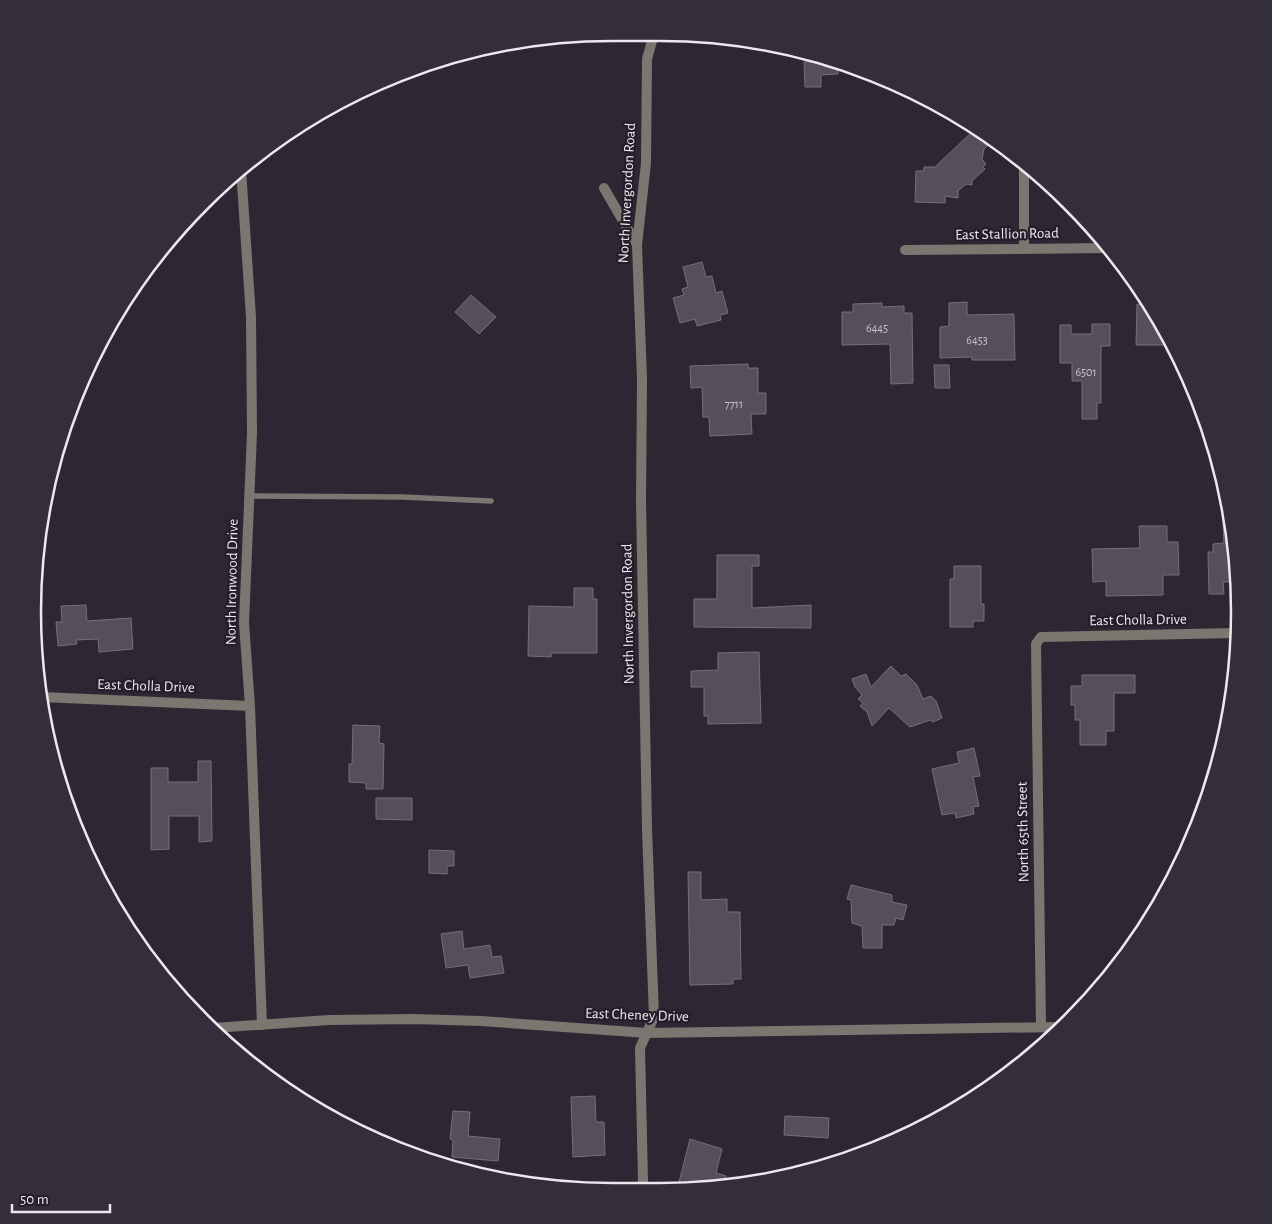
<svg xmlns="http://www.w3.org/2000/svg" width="1272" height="1224" font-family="'Alegreya Sans',sans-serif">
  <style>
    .building { fill: #554e5d; stroke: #756e7e }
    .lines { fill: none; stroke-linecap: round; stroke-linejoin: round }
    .service { stroke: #7a7770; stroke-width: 5.5 }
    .minor { stroke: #7a7770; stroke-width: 10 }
    .labels { text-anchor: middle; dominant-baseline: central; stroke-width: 4.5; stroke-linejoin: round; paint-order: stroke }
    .number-label { font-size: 12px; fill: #c6c2cb }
    .street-label { font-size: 15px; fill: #ebe8f0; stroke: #231e2a }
    .rim { fill: none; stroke: #ebe8f0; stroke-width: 2.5 }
  </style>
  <rect width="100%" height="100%" fill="#2d2734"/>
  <path class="building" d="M 820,57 L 838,61 L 838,74 L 821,75 L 821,87 L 805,87 L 804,62 L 820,61 Z
    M 973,131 L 987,146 L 984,149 L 982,159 L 986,164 L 983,167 L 985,169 L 972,181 L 972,185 L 966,184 L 958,191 L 958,198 L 945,196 L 945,203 L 915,202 L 916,171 L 924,171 L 924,167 L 935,167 Z
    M 702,262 L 706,277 L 712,276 L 716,293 L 722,291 L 728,313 L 720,315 L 721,320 L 697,326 L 695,319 L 680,323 L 673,298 L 684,295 L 682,289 L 688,287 L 683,267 Z
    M 471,295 L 496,317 L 479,334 L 455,312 Z
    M 967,302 L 967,315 L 1014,314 L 1015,360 L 972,360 L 972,357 L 940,358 L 940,327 L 949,326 L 949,303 Z
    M 882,303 L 882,307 L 904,306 L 904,313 L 912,313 L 913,383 L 891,384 L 890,344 L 842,345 L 842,312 L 853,312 L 853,304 Z
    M 1137,304 L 1148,305 L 1173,345 L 1136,345 Z
    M 1092,324 L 1110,324 L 1110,346 L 1101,346 L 1101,403 L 1097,403 L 1097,419 L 1082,419 L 1082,381 L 1072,381 L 1072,363 L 1060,363 L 1060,325 L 1071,325 L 1071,334 L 1092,334 Z
    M 748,364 L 748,368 L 758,368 L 758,393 L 766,393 L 766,414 L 751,414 L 752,434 L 710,436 L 709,417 L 703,417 L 702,387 L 691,388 L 690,366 Z
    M 934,365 L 949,365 L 950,388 L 935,388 Z
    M 1230,522 L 1238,574 L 1238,582 L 1223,582 L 1224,594 L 1209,594 L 1208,552 L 1213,552 L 1213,544 L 1224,543 L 1223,523 Z
    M 1139,526 L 1167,526 L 1167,542 L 1178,542 L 1179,575 L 1163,575 L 1163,595 L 1106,596 L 1106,581 L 1093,582 L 1092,549 L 1140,548 Z
    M 717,555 L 759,555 L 759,566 L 752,566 L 752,608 L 811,605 L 811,628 L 694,627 L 694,599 L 717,599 Z
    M 954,566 L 981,566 L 981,604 L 984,604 L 984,621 L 973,621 L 973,627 L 950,627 L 950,579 L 954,579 Z
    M 574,588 L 593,588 L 593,599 L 597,599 L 597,653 L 551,653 L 551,657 L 528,656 L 529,606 L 574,607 Z
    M 86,605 L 87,621 L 131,618 L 133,649 L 99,652 L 98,639 L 76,640 L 77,644 L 58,646 L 56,622 L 62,622 L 61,606 Z
    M 759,652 L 761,723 L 708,724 L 708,716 L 704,716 L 704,687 L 691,687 L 691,671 L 718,670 L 718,653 Z
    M 891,666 L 901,676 L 906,674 L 917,685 L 923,699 L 931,696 L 936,701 L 942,718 L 933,722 L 930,720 L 910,727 L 889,708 L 872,726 L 867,712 L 860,706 L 863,703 L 858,699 L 862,695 L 855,687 L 852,679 L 866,674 L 871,687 Z
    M 1082,675 L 1135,675 L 1135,693 L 1114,693 L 1114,731 L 1106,731 L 1106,745 L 1080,745 L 1080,720 L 1075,720 L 1075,705 L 1071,705 L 1071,686 L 1082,686 Z
    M 353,725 L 380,726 L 379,743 L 384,744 L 383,789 L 366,789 L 366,783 L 349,782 L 349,764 L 352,764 Z
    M 974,748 L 980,776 L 973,777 L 979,806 L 973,807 L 974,814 L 956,818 L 955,813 L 942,815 L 932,769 L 959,763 L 957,752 Z
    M 198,761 L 211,761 L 212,841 L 199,842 L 199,816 L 169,816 L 169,849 L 151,850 L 151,768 L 168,768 L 168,782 L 198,782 Z
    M 376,798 L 412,798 L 412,820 L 376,819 Z
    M 429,850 L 454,851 L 454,866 L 447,866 L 447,874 L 429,873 Z
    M 688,872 L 701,872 L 701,900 L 727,899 L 727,912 L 740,912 L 741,979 L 733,979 L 733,984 L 690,985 Z
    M 851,885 L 892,895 L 892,902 L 907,905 L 903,920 L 896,918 L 894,925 L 882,925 L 882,948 L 863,948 L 862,926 L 852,923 L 851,900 L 847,899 Z
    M 462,931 L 464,949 L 490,945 L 492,957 L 501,956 L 504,973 L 470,978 L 468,965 L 446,968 L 441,934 Z
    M 595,1096 L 596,1122 L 604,1122 L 605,1155 L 573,1157 L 571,1097 Z
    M 453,1111 L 470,1112 L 468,1136 L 500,1139 L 498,1161 L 452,1157 L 453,1140 L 450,1139 Z
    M 785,1116 L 829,1118 L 828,1138 L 784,1135 Z
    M 690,1139 L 722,1149 L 716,1173 L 726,1176 L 723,1186 L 711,1188 L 693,1183 L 691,1190 L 677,1190 Z"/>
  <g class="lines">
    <path class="service" d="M 249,496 L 402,497 L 491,501"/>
    <path class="minor" d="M 1024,163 L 1024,249
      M 241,169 L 251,317 L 252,433 L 244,623 L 250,706 L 262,1025
      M 604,188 L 637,245
      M 905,250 L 1110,248
      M 41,697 L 250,706
      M 1041,1027 L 1036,644 L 1041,637 L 1236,633
      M 213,1028 L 329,1020 L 414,1019 L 481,1021 L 647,1033 L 1061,1027
      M 640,1190 L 643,1181 L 640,1048 L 654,1017 L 647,829 L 641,502 L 642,379 L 637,245 L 646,163 L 647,59 L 654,34"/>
  </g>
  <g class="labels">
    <g class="number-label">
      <text x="877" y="328">6445</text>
      <text x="977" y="340">6453</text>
      <text x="1086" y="372">6501</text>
      <text x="734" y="404">7711</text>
    </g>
    <g class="street-label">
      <text transform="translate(627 193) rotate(-87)">North Invergordon Road</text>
      <text transform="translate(1007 234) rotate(-1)">East Stallion Road</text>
      <text transform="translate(232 582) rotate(-89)">North Ironwood Drive</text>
      <text transform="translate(628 614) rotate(-91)">North Invergordon Road</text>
      <text transform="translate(1138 620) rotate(-1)">East Cholla Drive</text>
      <text transform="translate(146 686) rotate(2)">East Cholla Drive</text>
      <text transform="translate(1023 832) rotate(-91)">North 65th Street</text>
      <text transform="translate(637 1015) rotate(2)">East Cheney Drive</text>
    </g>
  </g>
  <path d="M0 0H1272V1224H0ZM612 41H660A571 571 0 0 1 1231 612V612A571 571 0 0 1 660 1183H612A571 571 0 0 1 41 612V612A571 571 0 0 1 612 41Z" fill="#332e3a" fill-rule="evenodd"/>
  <path class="rim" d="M612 41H660A571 571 0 0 1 1231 612V612A571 571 0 0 1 660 1183H612A571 571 0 0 1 41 612V612A571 571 0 0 1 612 41Z"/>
  <path d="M12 1204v8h98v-8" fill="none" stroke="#ebe8f0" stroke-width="2.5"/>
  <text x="20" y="1204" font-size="15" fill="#ebe8f0" stroke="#231e2a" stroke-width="4" paint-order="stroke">50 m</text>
</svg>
